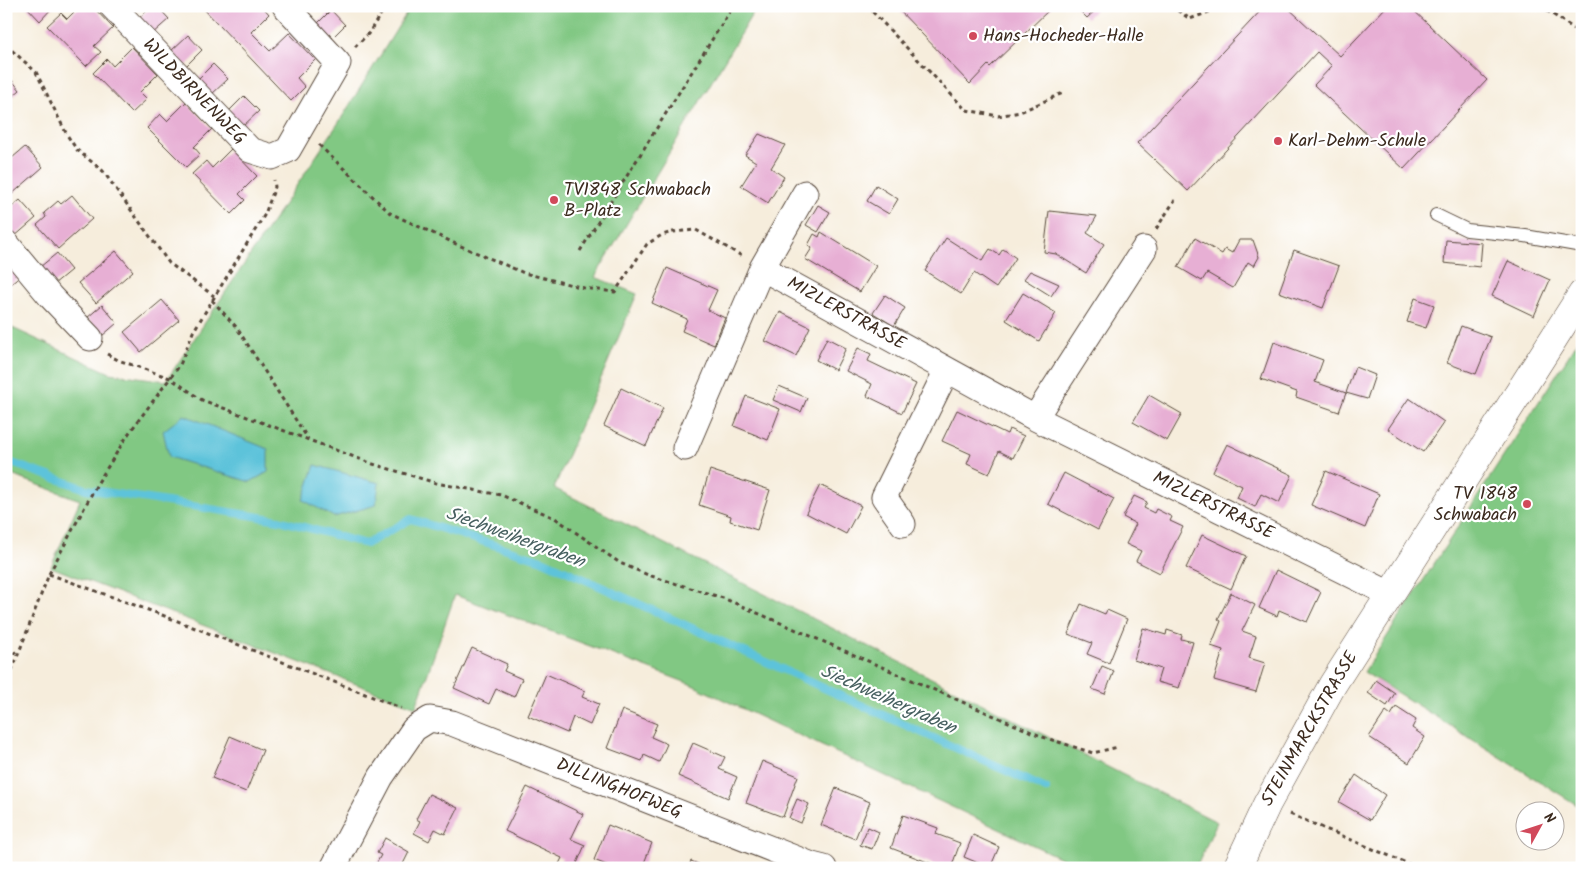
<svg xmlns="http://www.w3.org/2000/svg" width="1588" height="874" font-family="Kalam,sans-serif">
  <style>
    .green { fill: #81c883; stroke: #5e7950 }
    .water { fill: #5dc3da; stroke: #4c767c }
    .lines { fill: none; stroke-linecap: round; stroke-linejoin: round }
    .stream { stroke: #5dc3da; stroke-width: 8 }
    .building { fill: #e7afd4 }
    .service-casing { stroke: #57473a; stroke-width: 14 }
    .minor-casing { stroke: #57473a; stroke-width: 27 }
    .tertiary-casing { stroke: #57473a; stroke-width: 29 }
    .path { stroke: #57473a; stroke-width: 3; stroke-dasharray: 4 4; stroke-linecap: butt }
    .service { stroke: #fff; stroke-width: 12 }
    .minor { stroke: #fff; stroke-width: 25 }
    .tertiary { stroke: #fff; stroke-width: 28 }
    .poi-dot { fill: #d1495b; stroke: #fff; stroke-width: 2 }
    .labels { text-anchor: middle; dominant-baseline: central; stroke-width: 4.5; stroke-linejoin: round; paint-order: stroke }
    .poi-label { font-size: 18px; fill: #3b2a1e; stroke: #fff; text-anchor: start }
    .street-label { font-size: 18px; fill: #3b2a1e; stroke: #fff }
    .water-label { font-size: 19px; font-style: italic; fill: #476060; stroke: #fff }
  </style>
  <rect width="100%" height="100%" fill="#fff"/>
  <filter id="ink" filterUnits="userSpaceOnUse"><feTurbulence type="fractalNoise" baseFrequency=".02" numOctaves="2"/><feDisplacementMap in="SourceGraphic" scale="10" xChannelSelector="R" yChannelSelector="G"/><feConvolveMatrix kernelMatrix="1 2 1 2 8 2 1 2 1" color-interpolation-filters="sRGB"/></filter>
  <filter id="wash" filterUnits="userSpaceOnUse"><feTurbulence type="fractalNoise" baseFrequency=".0096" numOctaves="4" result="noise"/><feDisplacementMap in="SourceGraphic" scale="20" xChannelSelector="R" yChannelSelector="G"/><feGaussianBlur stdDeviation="1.12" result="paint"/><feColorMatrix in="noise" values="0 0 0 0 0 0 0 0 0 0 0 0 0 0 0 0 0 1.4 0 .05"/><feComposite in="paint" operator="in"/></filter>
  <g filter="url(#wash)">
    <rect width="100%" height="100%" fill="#f6eddc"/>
    <path class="green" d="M 411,6 L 757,6 L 595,277 L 637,294 L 554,488 L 1217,822 L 1196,868 L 1082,868 L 690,684 L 455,595 L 416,707 L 51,567 L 80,500 L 6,473 L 6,325 L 110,373 L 166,381 L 339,122 Z
      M 1582,335 L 1582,808 L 1364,672 Z"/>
    <path class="water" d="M 184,415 L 268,449 L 268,472 L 250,482 L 169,457 L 163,431 Z
      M 315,465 L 379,483 L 376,505 L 334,517 L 303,500 Z"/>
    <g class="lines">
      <path class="stream" d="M 6,461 L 86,489 L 279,520 L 366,544 L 411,519 L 542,560 L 1046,789"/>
    </g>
    <g id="blocks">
      <path class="building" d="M 26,6 L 54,6 L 40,21 Z
        M 80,6 L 92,6 L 113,28 L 94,46 L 101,52 L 86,66 L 47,26 L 61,13 L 67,19 Z
        M 152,6 L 157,6 L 169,19 L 152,34 L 138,19 Z
        M 201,6 L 262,6 L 269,14 L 251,32 L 270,51 L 289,33 L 315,60 L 297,78 L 305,87 L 291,101 Z
        M 895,6 L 1053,6 L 990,67 L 988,65 L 970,84 Z
        M 1075,6 L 1100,6 L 1087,18 Z
        M 1265,6 L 1286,6 L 1340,56 L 1387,6 L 1409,6 L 1487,80 L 1404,169 L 1314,85 L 1332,66 L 1317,52 L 1188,191 L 1137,143 Z
        M 331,10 L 345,25 L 329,41 L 315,26 Z
        M 188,35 L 202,50 L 186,66 L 171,51 Z
        M 132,47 L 158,74 L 140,92 L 147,99 L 132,113 L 93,73 L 107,59 L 113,66 Z
        M 213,64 L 228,79 L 211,95 L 197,80 Z
        M 6,73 L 20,90 L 6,102 Z
        M 244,96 L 259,111 L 242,127 L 228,112 Z
        M 186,102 L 212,129 L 194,147 L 200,154 L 186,167 L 147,128 L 160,114 L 167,121 Z
        M 759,134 L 785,145 L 771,168 L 784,177 L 768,203 L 741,186 L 756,162 L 745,155 Z
        M 25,147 L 43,167 L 11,195 L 6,190 L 6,163 Z
        M 231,149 L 257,176 L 239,194 L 245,200 L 231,214 L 192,174 L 206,161 L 212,168 Z
        M 876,185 L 898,199 L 889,214 L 867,201 Z
        M 72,195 L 92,219 L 58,249 L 37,225 L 46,217 L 44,213 L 58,201 L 61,204 Z
        M 20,200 L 36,218 L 14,237 L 6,228 L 6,212 Z
        M 818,205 L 830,212 L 818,232 L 806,225 Z
        M 1049,211 L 1097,216 L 1087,233 L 1104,244 L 1086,273 L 1056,254 L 1044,252 Z
        M 821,232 L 876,266 L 860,292 L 805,259 L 812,248 L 808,245 L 814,234 L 819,237 Z
        M 946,238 L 982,261 L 990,249 L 999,255 L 1003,249 L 1016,258 L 996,288 L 974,273 L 961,294 L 925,271 Z
        M 1195,238 L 1222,254 L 1225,249 L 1232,253 L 1239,240 L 1253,240 L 1259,257 L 1254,266 L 1248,262 L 1233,288 L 1207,273 L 1202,281 L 1178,267 Z
        M 1446,240 L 1482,243 L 1480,267 L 1444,263 Z
        M 1294,250 L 1339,266 L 1323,308 L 1279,292 Z
        M 116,251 L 133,271 L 96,303 L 78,283 Z
        M 57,253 L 71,270 L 54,284 L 40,267 Z
        M 6,259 L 21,276 L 11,284 L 6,279 Z
        M 1508,261 L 1550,280 L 1534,316 L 1492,296 Z
        M 667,268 L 717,290 L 708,310 L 725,318 L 714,345 L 682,331 L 687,319 L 652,303 Z
        M 1030,271 L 1059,284 L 1051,296 L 1024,279 Z
        M 1023,293 L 1056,313 L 1039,341 L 1006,320 Z
        M 885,295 L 905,308 L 894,326 L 873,313 Z
        M 1415,298 L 1434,305 L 1426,328 L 1407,322 Z
        M 162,300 L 179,320 L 141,352 L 124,332 Z
        M 102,305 L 117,323 L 102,336 L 87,318 Z
        M 780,312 L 810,327 L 796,356 L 765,341 Z
        M 1461,326 L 1491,337 L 1476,374 L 1447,363 Z
        M 827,338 L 846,348 L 835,370 L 816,360 Z
        M 1274,342 L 1323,360 L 1315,382 L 1346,393 L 1339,412 L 1296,397 L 1297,392 L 1261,379 Z
        M 858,348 L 871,354 L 868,361 L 916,384 L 902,413 L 867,396 L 872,384 L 846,371 Z
        M 1355,367 L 1375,375 L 1367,399 L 1346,393 Z
        M 779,386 L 807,398 L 801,412 L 773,400 Z
        M 621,388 L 663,408 L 646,446 L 604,426 Z
        M 1149,395 L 1182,414 L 1167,441 L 1133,422 Z
        M 746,396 L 780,409 L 768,440 L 734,426 Z
        M 1409,398 L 1444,422 L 1423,452 L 1388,429 Z
        M 957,410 L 1007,434 L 1009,429 L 1024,436 L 1013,458 L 999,451 L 989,474 L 967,464 L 971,454 L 942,441 Z
        M 1227,444 L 1292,475 L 1279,503 L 1261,494 L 1255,507 L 1237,498 L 1242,486 L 1213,472 Z
        M 710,470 L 770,490 L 757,530 L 730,521 L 731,516 L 699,505 Z
        M 1326,471 L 1379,494 L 1365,528 L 1311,505 Z
        M 1064,473 L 1114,499 L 1098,530 L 1048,504 Z
        M 820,485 L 861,506 L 846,534 L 806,513 Z
        M 1134,496 L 1147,502 L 1144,508 L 1154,513 L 1156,509 L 1172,517 L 1170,521 L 1183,527 L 1160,573 L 1136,561 L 1141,551 L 1126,544 L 1136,524 L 1123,517 Z
        M 1202,535 L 1246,556 L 1231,589 L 1186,568 Z
        M 1276,570 L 1321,592 L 1307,622 L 1279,610 L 1277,616 L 1259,608 Z
        M 1231,593 L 1255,605 L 1242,631 L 1256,636 L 1249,658 L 1265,663 L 1256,692 L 1214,680 L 1223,650 L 1211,646 L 1221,621 L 1218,619 Z
        M 1081,604 L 1105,614 L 1107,610 L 1127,619 L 1109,663 L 1087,654 L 1092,643 L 1068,634 Z
        M 1143,628 L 1166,635 L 1167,630 L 1182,635 L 1181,639 L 1193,642 L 1179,688 L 1157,682 L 1161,669 L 1134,660 Z
        M 472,648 L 507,664 L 504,671 L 522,679 L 514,697 L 496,689 L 489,704 L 454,688 Z
        M 1102,666 L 1114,671 L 1105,694 L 1092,689 Z
        M 546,674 L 585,691 L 582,697 L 599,704 L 590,725 L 573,717 L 567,733 L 528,716 Z
        M 1376,680 L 1395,693 L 1387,706 L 1368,693 Z
        M 1396,707 L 1416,720 L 1412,728 L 1425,737 L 1409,763 L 1369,737 L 1386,711 L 1391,715 Z
        M 622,710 L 657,724 L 651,737 L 667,744 L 659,762 L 644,755 L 642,761 L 607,748 Z
        M 230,736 L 263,750 L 246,792 L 212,778 Z
        M 693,743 L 725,757 L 719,769 L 737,777 L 728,798 L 678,776 Z
        M 762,761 L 798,776 L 783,817 L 746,803 Z
        M 1356,775 L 1385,795 L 1370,820 L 1339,802 Z
        M 527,787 L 583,814 L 571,839 L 585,845 L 575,868 L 562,868 L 558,866 L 562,858 L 505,831 Z
        M 836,788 L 870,802 L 855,839 L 821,825 Z
        M 429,794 L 458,808 L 445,834 L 435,829 L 429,841 L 414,833 L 420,821 L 416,819 Z
        M 797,799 L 809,804 L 801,823 L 789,818 Z
        M 903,815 L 938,828 L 936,834 L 960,843 L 951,868 L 943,868 L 891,848 Z
        M 608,825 L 652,843 L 642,868 L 614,868 L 594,860 Z
        M 868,827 L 879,832 L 872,849 L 860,845 Z
        M 973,835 L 999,847 L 990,868 L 964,857 Z
        M 385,838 L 409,852 L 401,868 L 368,868 L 370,863 L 375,866 L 381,855 L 377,853 Z
        M 691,861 L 708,868 L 688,868 Z"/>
    </g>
  </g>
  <g filter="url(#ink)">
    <use href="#blocks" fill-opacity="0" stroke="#57473a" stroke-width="1"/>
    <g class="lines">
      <g class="service-casing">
        <path id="service" d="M 1436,215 L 1467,230 L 1525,236 L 1582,246"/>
      </g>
      <g class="minor-casing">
        <path id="minor" d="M 112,6 L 250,150 L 272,157 L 288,150 L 338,63 L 285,6
          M 6,243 L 50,296 L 90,338
          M 762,268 L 1035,418 L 1390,594
          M 1035,418 L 1144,249
          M 685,448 L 762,268 L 805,193
          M 903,524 L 884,497 L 947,370
          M 333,868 L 381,777 L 414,729 L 430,719 L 452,723 L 812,865 L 824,868"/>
      </g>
      <g class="tertiary-casing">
        <path id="tertiary" d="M 1237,868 L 1267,804 L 1333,684 L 1582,294"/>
      </g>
      <path class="path" d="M 867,6 L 966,110 L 998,116 L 1020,112 L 1063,93
        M 1171,6 L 1190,19 L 1225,6
        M 1540,6 L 1582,34
        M 6,45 L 36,72 L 67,135 L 77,150 L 103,171 L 169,263 L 214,296
        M 355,47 L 368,34 L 386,6
        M 319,145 L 390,213 L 456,244 L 524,273 L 584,288 L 615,292 L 647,244 L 662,235 L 673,232 L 696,230 L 742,256
        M 1156,229 L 1175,200
        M 580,251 L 733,6
        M 212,300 L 237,328 L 308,439
        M 107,354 L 118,360 L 170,378 L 202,400 L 373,464 L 436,483 L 501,495 L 555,518 L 620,563 L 648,575 L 723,598 L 1043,737 L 1093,753 L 1118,747
        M 49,574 L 162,615 L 401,708
        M 6,658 L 19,650
        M 6,686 L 49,574 L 97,484 L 129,433 L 180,365 L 193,332 L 265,214 L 275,187 L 274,180
        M 1290,814 L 1418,868"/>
      <use href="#service" class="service"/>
      <use href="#minor" class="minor"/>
      <use href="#tertiary" class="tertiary"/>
    </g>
  </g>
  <g class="poi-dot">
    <circle cx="973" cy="36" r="5"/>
    <circle cx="1278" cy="141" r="5"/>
    <circle cx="554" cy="200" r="5"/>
    <circle cx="1527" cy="504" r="5"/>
  </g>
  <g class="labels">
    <g class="poi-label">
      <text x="983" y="36">Hans-Hocheder-Halle</text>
      <text x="1288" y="141">Karl-Dehm-Schule</text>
      <text x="564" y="190">TV1848 Schwabach<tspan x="564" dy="21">B-Platz</tspan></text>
      <text x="1517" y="494" text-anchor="end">TV 1848<tspan x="1517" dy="21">Schwabach</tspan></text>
    </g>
    <g class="street-label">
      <text transform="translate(194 92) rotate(46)">WILDBIRNENWEG</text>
      <text transform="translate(846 314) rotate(29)">MIZLERSTRASSE</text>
      <text transform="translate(1213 506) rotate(26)">MIZLERSTRASSE</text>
      <text transform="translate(1310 729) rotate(-60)">STEINMARCKSTRASSE</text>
      <text transform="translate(619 789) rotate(22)">DILLINGHOFWEG</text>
    </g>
    <g class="water-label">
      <text transform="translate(515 538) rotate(20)">Siechweihergraben</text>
      <text transform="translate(888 700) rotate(24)">Siechweihergraben</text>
    </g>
  </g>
  <rect width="1588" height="874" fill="none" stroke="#fff" stroke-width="25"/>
  <g transform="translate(1540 826) rotate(50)"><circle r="24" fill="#ffffff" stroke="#b1aaa5"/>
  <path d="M0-4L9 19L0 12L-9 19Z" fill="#d1495b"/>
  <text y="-8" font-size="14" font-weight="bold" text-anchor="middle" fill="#3b2a1e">N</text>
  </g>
</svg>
